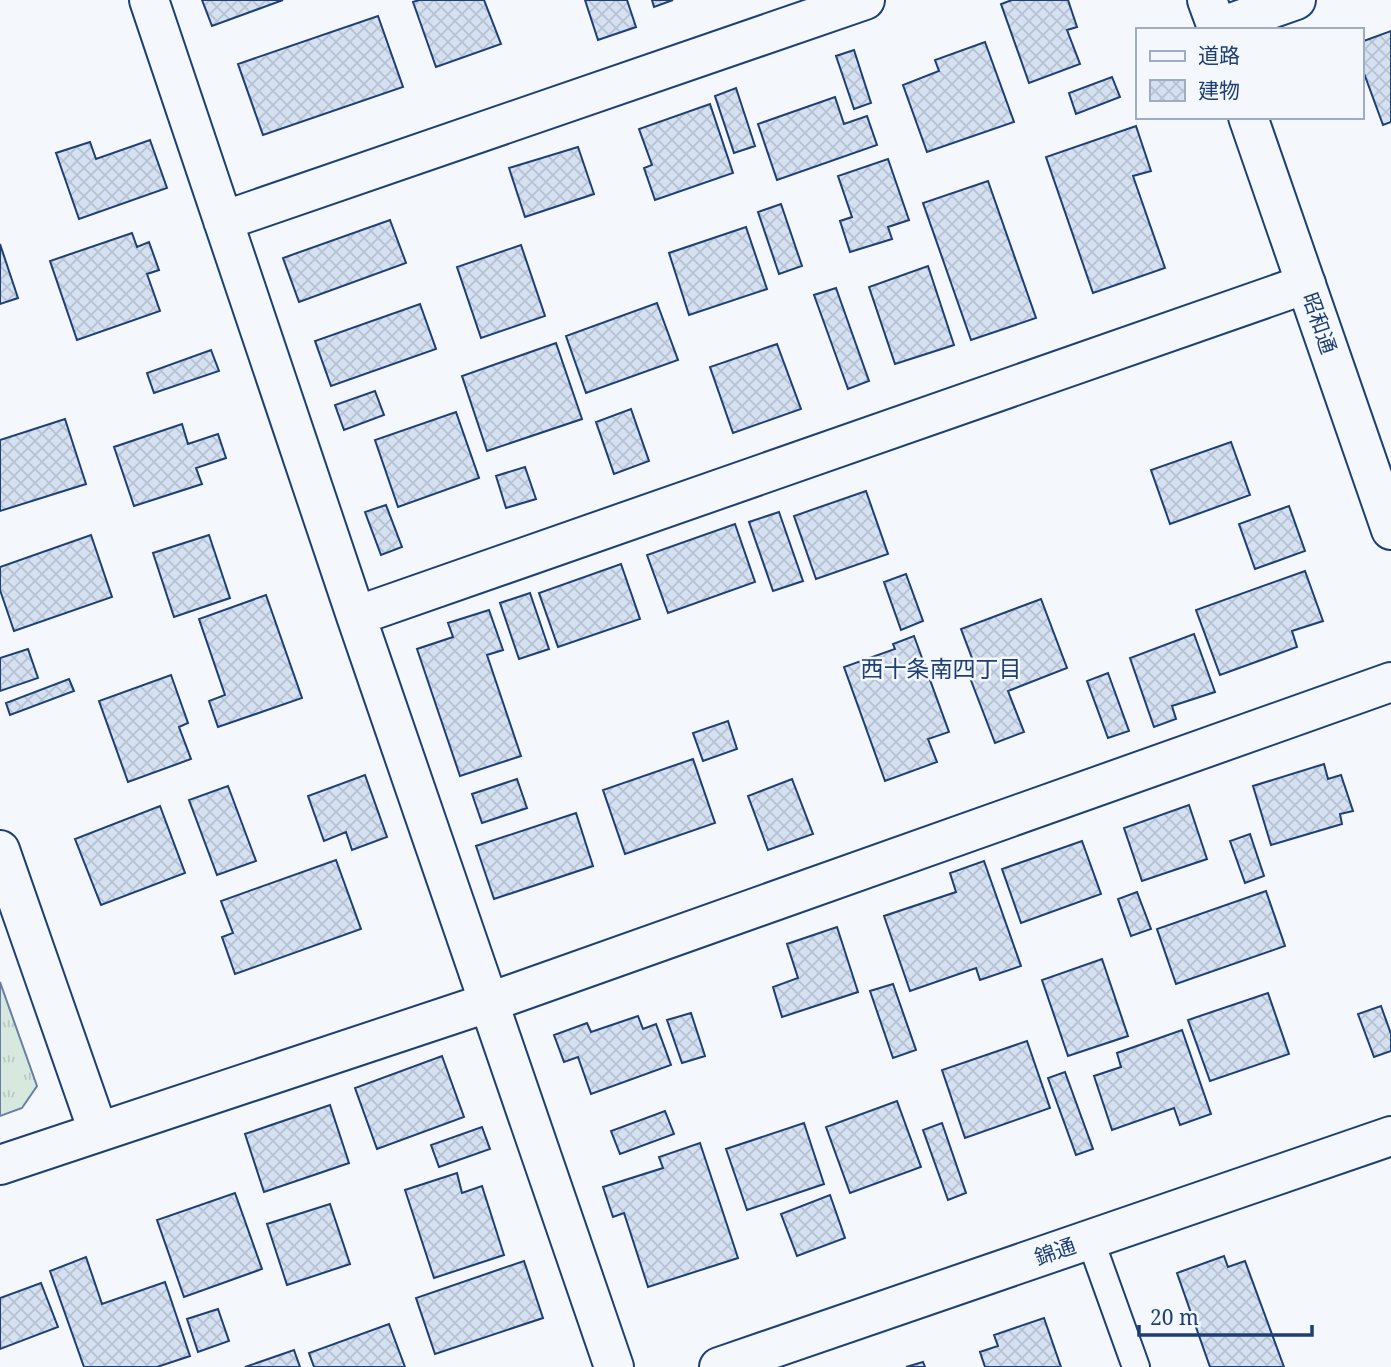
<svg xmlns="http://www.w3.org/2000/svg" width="1391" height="1367" font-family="'Noto Serif','Noto Sans JP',serif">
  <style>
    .grass { fill: url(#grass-tufts); stroke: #687fa3; stroke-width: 2 }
    .building { fill: url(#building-cross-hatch); stroke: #1d3f73; stroke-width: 2 }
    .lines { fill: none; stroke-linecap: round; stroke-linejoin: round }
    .service-casing { stroke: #1d3f73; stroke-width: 30 }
    .minor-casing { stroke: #1d3f73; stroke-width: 42 }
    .tertiary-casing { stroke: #1d3f73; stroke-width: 42 }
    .service { stroke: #f4f7fb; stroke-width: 26 }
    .minor { stroke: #f4f7fb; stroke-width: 38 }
    .tertiary { stroke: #f4f7fb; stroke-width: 38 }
    .labels { text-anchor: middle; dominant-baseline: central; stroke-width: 5; stroke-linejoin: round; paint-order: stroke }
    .street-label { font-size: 21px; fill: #1d3f73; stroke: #f4f7fb }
    .neighbourhood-label { font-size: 23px; fill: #1d3f73; stroke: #f4f7fb }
  </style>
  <defs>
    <pattern id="grass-tufts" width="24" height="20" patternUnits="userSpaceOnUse" patternTransform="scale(1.75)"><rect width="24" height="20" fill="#d7e8df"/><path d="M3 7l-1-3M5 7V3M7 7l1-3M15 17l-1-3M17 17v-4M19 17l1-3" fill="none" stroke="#b8c8c3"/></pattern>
    <pattern id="building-cross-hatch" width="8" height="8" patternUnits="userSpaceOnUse" patternTransform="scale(1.75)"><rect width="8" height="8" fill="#d5e0f0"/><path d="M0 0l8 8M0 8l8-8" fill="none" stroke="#b6c1d1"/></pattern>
  </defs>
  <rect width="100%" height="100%" fill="#f4f7fb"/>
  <path class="grass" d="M 0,982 L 37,1086 L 22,1108 L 0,1116 Z"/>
  <path class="building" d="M 202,0 L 283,0 L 212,26 Z
    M 419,0 L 484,0 L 501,44 L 436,67 L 413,2 Z
    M 585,0 L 627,0 L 636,27 L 598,40 Z
    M 652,0 L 673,0 L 654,7 Z
    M 1012,0 L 1068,0 L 1077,27 L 1067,30 L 1080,64 L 1029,83 L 1001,4 Z
    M 378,16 L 403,87 L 263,135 L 238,64 Z
    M 1391,31 L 1391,122 L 1383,125 L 1361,65 L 1361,42 Z
    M 985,42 L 1014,122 L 927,152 L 903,85 L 939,71 L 935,60 Z
    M 854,50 L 871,103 L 854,109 L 836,56 Z
    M 1112,77 L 1120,97 L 1076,114 L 1069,93 Z
    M 736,88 L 755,146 L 734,153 L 715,96 Z
    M 835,97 L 844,124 L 867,116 L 877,145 L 777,180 L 758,124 Z
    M 710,104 L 733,173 L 655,200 L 644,168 L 652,165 L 639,129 Z
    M 1136,126 L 1151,171 L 1133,176 L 1165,268 L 1093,293 L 1046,157 Z
    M 150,140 L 167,188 L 79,219 L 56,153 L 90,142 L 96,159 Z
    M 578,147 L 594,194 L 525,217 L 509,168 Z
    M 888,159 L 909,220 L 888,227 L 892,239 L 850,252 L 840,221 L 852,217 L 838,176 Z
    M 988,181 L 1036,318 L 971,340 L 923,203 Z
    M 781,204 L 802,266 L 779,274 L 758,212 Z
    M 390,220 L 406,263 L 299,302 L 283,258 Z
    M 746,227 L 767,289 L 689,315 L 669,253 Z
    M 132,233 L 137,247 L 149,242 L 159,270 L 147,274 L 160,311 L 77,340 L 50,261 Z
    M 0,244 L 18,298 L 0,304 Z
    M 521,245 L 545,316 L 481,338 L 457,267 Z
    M 928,266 L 954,345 L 895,364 L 869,287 Z
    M 836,288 L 869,381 L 848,389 L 814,295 Z
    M 657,303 L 678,360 L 586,393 L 566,336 Z
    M 420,304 L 436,349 L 331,386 L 315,341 Z
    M 556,343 L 582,419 L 487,451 L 462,376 Z
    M 777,344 L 801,409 L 733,433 L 710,367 Z
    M 211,350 L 219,371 L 154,393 L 147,373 Z
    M 375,391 L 384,415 L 344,430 L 335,405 Z
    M 631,409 L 649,461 L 614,474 L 596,422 Z
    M 456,412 L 479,478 L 398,507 L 375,440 Z
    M 65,419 L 86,484 L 0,511 L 0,440 Z
    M 182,424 L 188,444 L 218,434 L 226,458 L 196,468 L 202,484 L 134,506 L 114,447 Z
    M 1231,442 L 1250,495 L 1170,524 L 1151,470 Z
    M 525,467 L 536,499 L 506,508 L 496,476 Z
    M 866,491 L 888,554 L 816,579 L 794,516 Z
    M 386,505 L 402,547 L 381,555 L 365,512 Z
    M 1289,506 L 1305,551 L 1255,569 L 1239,524 Z
    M 779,512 L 803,581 L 773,591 L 749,522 Z
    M 735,524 L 755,582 L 668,613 L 647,555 Z
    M 91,535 L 112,597 L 14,631 L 0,590 L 0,567 Z
    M 209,535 L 230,598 L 174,617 L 153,553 Z
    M 621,564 L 640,619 L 558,647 L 539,593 Z
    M 1305,571 L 1323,621 L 1292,631 L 1297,647 L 1220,675 L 1196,610 Z
    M 906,574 L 923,621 L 901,630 L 884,582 Z
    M 530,593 L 549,649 L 519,659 L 500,603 Z
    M 266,595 L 302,698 L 218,727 L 209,701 L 225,695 L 199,619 Z
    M 1041,599 L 1067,668 L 1008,691 L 1024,732 L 995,743 L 967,670 L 975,666 L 961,629 Z
    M 489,610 L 503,650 L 487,655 L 521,756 L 460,776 L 417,649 L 453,637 L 448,623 Z
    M 1194,634 L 1215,692 L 1172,706 L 1176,719 L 1154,727 L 1130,658 Z
    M 914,636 L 949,732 L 928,739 L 937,762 L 885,781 L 844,667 L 895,649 L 893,644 Z
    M 28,649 L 38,678 L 0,691 L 0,658 Z
    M 1108,673 L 1129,731 L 1108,738 L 1087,681 Z
    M 171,675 L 188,723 L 179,727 L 191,759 L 128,782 L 99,701 Z
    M 69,679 L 74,691 L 10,715 L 6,703 Z
    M 728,721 L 737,749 L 703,761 L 693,733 Z
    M 693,759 L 715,823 L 625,854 L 603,790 Z
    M 1324,764 L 1328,779 L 1341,775 L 1353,811 L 1340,814 L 1342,824 L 1271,845 L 1253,786 Z
    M 365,775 L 387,837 L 352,850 L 346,832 L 324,841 L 308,796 Z
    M 517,779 L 527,808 L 482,823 L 472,794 Z
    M 792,779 L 813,834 L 768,850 L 748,796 Z
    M 228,786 L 256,861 L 217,875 L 189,800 Z
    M 1189,805 L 1207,859 L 1142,881 L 1124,828 Z
    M 160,806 L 185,873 L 101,905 L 75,839 Z
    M 576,813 L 593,866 L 494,899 L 476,846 Z
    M 1250,834 L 1264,876 L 1245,883 L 1230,841 Z
    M 1082,841 L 1101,894 L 1021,923 L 1002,869 Z
    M 336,860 L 361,929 L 235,974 L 222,937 L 233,933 L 221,901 Z
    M 984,861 L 1021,966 L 980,980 L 976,968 L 910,991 L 884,916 L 956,892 L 950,873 Z
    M 1266,891 L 1285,946 L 1176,984 L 1157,929 Z
    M 1137,892 L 1151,929 L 1131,936 L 1118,899 Z
    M 837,927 L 858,992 L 782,1017 L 773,987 L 798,978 L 787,944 Z
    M 1102,959 L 1128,1036 L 1068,1056 L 1042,980 Z
    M 893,984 L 916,1050 L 893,1058 L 870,991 Z
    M 1268,993 L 1289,1054 L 1210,1081 L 1188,1020 Z
    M 1381,1006 L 1391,1034 L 1391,1051 L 1374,1057 L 1358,1014 Z
    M 691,1013 L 705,1056 L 682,1063 L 667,1020 Z
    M 638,1016 L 643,1029 L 656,1024 L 671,1065 L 591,1094 L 578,1057 L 564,1062 L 554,1035 L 587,1023 L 591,1032 Z
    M 1182,1030 L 1211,1114 L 1180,1125 L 1174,1108 L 1112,1130 L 1094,1076 L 1121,1067 L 1117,1053 Z
    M 1027,1041 L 1050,1108 L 965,1138 L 942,1070 Z
    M 442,1056 L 464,1117 L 377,1149 L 355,1088 Z
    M 1065,1072 L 1093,1149 L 1076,1155 L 1048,1078 Z
    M 897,1101 L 921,1167 L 850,1193 L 826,1127 Z
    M 330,1105 L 349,1163 L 264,1192 L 245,1134 Z
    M 665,1111 L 674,1134 L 620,1154 L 611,1131 Z
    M 804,1123 L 824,1184 L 747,1210 L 726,1149 Z
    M 942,1123 L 966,1193 L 948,1200 L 923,1130 Z
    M 482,1127 L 490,1149 L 439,1167 L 431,1145 Z
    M 700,1143 L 738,1258 L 648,1287 L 624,1213 L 613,1217 L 603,1187 L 663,1168 L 659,1157 Z
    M 457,1173 L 462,1193 L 482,1186 L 504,1255 L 434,1278 L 405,1190 Z
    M 235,1193 L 262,1269 L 184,1297 L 157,1220 Z
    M 830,1195 L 845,1238 L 797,1256 L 781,1214 Z
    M 330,1204 L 350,1264 L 287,1285 L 267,1224 Z
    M 1224,1256 L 1228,1267 L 1245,1261 L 1284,1367 L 1210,1367 L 1177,1273 Z
    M 86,1257 L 102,1304 L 165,1282 L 190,1356 L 157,1367 L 84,1367 L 50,1271 Z
    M 524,1261 L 543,1318 L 435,1354 L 416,1298 Z
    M 41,1283 L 58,1327 L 0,1349 L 0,1298 Z
    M 218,1309 L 229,1341 L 198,1352 L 187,1319 Z
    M 1044,1318 L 1061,1367 L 985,1367 L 980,1352 L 998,1346 L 994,1335 Z
    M 389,1324 L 405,1367 L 314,1367 L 309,1353 Z
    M 294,1350 L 300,1367 L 245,1367 Z
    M 923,1362 L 925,1367 L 906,1367 Z"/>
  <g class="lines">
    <g class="service-casing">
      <path id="service" d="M 1090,1239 L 1136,1367"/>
    </g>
    <g class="minor-casing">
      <path id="minor" d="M 149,0 L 356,616 L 614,1367
        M 1217,28 L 1296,0
        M 223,221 L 865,0
        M 356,616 L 1306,284
        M 0,850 L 98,1131
        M 0,1165 L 490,1002 L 1391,682"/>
    </g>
    <g class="tertiary-casing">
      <path id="tertiary" d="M 1207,0 L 1218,30
        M 1248,117 L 1391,530
        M 719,1367 L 1391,1136"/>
    </g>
    <use href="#service" class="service"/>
    <use href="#minor" class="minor"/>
    <use href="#tertiary" class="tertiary"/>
  </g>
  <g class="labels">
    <g class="street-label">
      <text transform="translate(1320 323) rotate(71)">昭和通</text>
      <text transform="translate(1055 1251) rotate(-19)">錦通</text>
    </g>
    <g class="neighbourhood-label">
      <text x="941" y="668">西十条南四丁目</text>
    </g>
  </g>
  <rect x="1136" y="28" width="228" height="91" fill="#f4f7fb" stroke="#9eadc5" stroke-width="2"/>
  <rect x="1150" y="51" width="35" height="10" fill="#f4f7fb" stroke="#9eadc5" stroke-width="2"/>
  <text x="1198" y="63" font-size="21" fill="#1d3f73">道路</text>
  <rect x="1150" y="80" width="35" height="21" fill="url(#building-cross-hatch)" stroke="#9eadc5" stroke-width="2"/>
  <text x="1198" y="98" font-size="21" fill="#1d3f73">建物</text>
  <path d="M1139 1325v10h173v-10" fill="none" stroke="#1d3f73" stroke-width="3.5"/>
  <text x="1150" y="1325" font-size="21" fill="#1d3f73" stroke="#f4f7fb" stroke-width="5" paint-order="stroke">20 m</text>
</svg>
